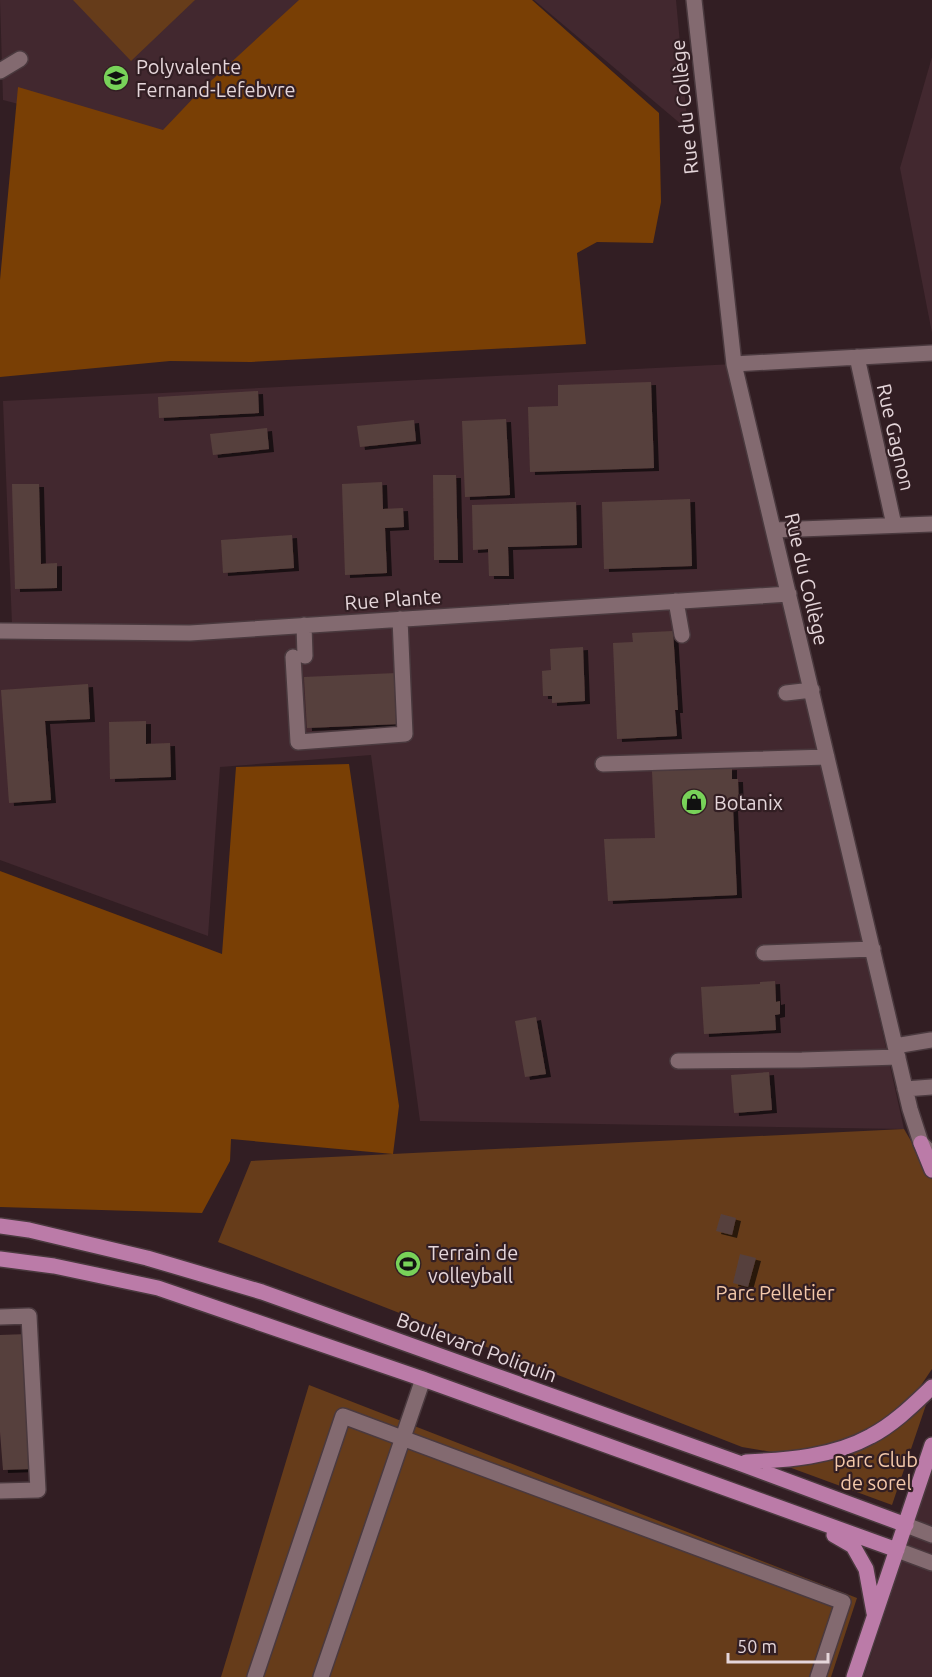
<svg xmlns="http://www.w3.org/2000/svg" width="932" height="1677" font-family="Ubuntu,sans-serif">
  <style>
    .built { fill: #42282f }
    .green { fill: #663c1a }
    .forest { fill: #793f05 }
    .building { fill: #57403d; filter: url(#shadow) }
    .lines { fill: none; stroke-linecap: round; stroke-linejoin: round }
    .minor-casing { stroke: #4a393e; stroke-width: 18 }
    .major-casing { stroke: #4a393e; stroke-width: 18 }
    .minor { stroke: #836a70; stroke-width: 15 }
    .major { stroke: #bb7ba8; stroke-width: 15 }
    .labels { text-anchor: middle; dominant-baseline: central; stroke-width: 4.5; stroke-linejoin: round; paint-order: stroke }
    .poi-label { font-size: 20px; fill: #e5d6da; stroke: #321e23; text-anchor: start }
    .street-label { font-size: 20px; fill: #e5d6da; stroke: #321e23 }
    .park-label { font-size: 20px; fill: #f3c8aa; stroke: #321e23 }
  </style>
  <defs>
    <filter id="shadow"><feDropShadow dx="5" dy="3" stdDeviation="0" flood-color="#0009"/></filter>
  </defs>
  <rect width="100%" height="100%" fill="#321e23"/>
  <path class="built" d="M 0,0 L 312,0 L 165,142 L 3,100 Z
    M 534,0 L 676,0 L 688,130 Z
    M 932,57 L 932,333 L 900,168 Z
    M 734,364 L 904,1129 L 420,1121 L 371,755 L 220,767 L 208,936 L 0,860 L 0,625 L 12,624 L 3,401 Z
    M 932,1468 L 932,1677 L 864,1677 Z"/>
  <path class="green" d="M 73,0 L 195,0 L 131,61 Z
    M 904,1129 L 932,1177 L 932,1369 L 907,1406 L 868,1434 L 828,1448 L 784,1454 L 742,1447 L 218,1242 L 251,1161 Z
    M 309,1385 L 857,1598 L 831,1677 L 221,1677 Z
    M 929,1396 L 892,1505 L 786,1466 L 864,1447 Z"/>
  <path class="forest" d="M 299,0 L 532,0 L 659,113 L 661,202 L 653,243 L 597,242 L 577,253 L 586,344 L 251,362 L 170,361 L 0,377 L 0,280 L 18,87 L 163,130 L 201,90 Z
    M 349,764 L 399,1106 L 393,1154 L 231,1139 L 230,1161 L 202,1213 L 0,1207 L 0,871 L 222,954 L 236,767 Z"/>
  <path class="building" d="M 651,382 L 654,468 L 530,472 L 528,407 L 558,406 L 558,385 Z
    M 258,391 L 259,413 L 159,418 L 158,397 Z
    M 506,419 L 510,495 L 465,497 L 462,421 Z
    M 414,420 L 416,441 L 360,447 L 357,426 Z
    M 267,428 L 269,449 L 213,455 L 210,434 Z
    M 433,475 L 456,475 L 458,560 L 434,560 Z
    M 382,482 L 383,509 L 403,508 L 404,527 L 385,528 L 387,573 L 345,575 L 342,484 Z
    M 12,484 L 39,484 L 41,564 L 57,563 L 57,588 L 15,589 Z
    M 690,499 L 692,566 L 604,569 L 602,502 Z
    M 576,502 L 577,545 L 508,547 L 509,576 L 489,576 L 488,549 L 473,550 L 472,505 Z
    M 292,535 L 294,568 L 223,573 L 221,540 Z
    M 673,631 L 678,710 L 675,710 L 677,736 L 617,739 L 613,643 L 633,642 L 632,633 Z
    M 583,647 L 585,701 L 552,703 L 552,696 L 543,696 L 542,671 L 551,670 L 550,649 Z
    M 397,673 L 400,724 L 307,728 L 304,677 Z
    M 88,684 L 90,719 L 45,721 L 51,800 L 9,803 L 1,690 Z
    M 146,721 L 146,744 L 170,743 L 171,777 L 110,779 L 109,722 Z
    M 732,767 L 732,779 L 738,779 L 739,808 L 733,808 L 737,895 L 608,901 L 604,839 L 655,838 L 652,771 Z
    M 775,981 L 776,1002 L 780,1001 L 780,1014 L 775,1015 L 776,1030 L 704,1034 L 701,987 L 760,984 L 760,982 Z
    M 536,1017 L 546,1074 L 525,1077 L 515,1021 Z
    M 769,1072 L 772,1110 L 734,1113 L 731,1075 Z
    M 721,1214 L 736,1218 L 732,1235 L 716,1231 Z
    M 740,1254 L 756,1258 L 748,1287 L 733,1283 Z
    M 28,1334 L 31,1469 L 3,1470 L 0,1432 L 0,1335 Z"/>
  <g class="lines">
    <g class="minor-casing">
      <path id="minor" d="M 694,0 L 734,364 L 910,1109 L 921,1143 L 930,1152
        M 0,71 L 20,59
        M 857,357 L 894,525
        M 734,364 L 932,353
        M 774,530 L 932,524
        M 676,601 L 682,635
        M 304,625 L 305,656
        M 0,631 L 190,633 L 789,594
        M 293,657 L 298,742 L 405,734 L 400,619
        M 786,693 L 812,690
        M 603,764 L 827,757
        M 764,953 L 873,949
        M 895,1046 L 931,1040
        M 678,1061 L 802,1060 L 898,1057
        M 905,1089 L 932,1087
        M 0,1317 L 29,1316 L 38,1490 L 0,1491
        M 906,1525 L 932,1535
        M 897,1550 L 932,1563
        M 255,1677 L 343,1416 L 843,1602 L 818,1677
        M 321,1677 L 423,1379"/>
    </g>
    <g class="major-casing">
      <path id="major" d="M 921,1143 L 932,1170
        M 0,1226 L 29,1230 L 147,1258 L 262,1292 L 739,1463 L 906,1525
        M 0,1259 L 54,1266 L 158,1288 L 423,1379 L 897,1550
        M 746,1462 C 788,1460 833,1457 871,1436 C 894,1424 913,1405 932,1387
        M 834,1535 L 853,1546 L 866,1569 L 874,1613
        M 854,1677 L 932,1445"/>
    </g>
    <use href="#minor" class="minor"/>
    <use href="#major" class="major"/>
  </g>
  <defs>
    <g id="school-disc" transform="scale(1.35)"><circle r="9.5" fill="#78d259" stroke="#321e23"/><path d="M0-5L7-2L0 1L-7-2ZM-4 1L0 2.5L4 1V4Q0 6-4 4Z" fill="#111"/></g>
    <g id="shop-disc" transform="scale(1.35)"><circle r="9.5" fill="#78d259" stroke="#321e23"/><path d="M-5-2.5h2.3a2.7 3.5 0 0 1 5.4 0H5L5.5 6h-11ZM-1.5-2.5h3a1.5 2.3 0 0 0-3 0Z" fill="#111"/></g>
    <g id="stadium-disc" transform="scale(1.35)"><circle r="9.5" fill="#78d259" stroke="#321e23"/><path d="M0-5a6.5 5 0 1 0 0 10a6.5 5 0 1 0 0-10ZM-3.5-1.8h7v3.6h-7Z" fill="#111"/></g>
  </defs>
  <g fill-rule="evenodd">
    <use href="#school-disc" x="116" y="78"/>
    <use href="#shop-disc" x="694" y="802"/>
    <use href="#stadium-disc" x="408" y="1264"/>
  </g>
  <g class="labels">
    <g class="poi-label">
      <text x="136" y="66">Polyvalente<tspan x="136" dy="23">Fernand-Lefebvre</tspan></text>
      <text x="714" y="802">Botanix</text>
      <text x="428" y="1252">Terrain de<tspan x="428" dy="23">volleyball</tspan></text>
    </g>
    <g class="street-label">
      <text transform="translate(684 107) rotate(-96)">Rue du Collège</text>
      <text transform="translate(896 437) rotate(77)">Rue Gagnon</text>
      <text transform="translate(807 579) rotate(77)">Rue du Collège</text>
      <text transform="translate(393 599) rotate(-4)">Rue Plante</text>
      <text transform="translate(477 1347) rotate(20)">Boulevard Poliquin</text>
    </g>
    <g class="park-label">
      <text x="775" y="1292">Parc Pelletier</text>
      <text x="876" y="1459">parc Club<tspan x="876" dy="23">de sorel</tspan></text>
    </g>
  </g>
  <path d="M728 1653v9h100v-9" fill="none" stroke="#e5d6da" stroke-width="3"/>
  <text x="737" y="1653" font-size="18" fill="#e5d6da" stroke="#321e23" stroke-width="4.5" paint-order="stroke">50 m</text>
</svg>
